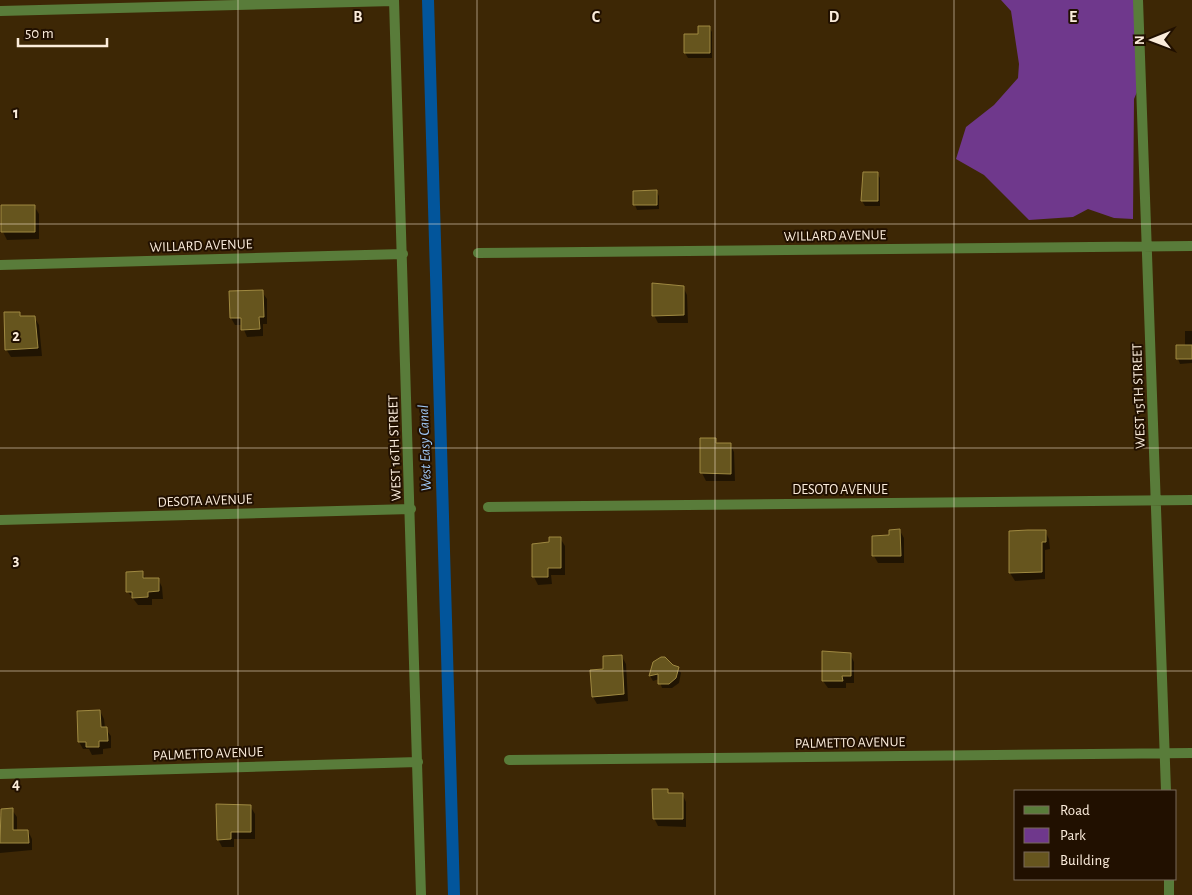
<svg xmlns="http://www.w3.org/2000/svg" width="1192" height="895" font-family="'Alegreya Sans',sans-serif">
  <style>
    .green { fill: #6f388c }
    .shadow { fill: #0007 }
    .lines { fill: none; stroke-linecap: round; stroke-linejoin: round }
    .canal { stroke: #02559b; stroke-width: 12 }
    .building { fill: #66551e; stroke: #9f8941 }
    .street { stroke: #597c3a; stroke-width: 10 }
    .grid { fill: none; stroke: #fbecdb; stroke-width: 1; stroke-opacity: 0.55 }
    .labels { text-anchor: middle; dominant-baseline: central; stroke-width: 4; stroke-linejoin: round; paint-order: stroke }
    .street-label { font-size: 14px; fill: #fbecdb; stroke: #211000 }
    .water-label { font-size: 15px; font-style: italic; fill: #a1caf8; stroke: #211000 }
    .grid-label { font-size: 16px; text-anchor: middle; font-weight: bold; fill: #fbecdb; stroke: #211000; stroke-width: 4; stroke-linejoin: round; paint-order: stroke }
  </style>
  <rect width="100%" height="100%" fill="#3d2705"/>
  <path class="green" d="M 1001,0 L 1136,0 L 1137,92 L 1134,99 L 1133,219 L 1114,218 L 1088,209 L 1073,217 L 1029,220 L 984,175 L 956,159 L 966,127 L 994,105 L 1018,78 L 1019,64 L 1011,11 Z"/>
  <path class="shadow" d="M 709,27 L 712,32 L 712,58 L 688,58 L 685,53 Z
    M 877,173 L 880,178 L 880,206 L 865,206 L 862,201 L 862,187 Z
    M 656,191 L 659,196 L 659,209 L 637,210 L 635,205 L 634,192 Z
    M 34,206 L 39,214 L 39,239 L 7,240 L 3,232 Z
    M 683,287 L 687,295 L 688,323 L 658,323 L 654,315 Z
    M 262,292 L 267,299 L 267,324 L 263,324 L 263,336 L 247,337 L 242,325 L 235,325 L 231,318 Z
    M 19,313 L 22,318 L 34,317 L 39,325 L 42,356 L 11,357 L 6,349 Z
    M 1185,331 L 1192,331 L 1192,363 L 1180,364 L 1178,359 L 1185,346 Z
    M 715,439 L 718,444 L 730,444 L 734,452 L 735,481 L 706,481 L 702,473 L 701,440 Z
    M 900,531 L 904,538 L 904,563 L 878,563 L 874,556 L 890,537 Z
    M 1045,531 L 1049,539 L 1050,549 L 1045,550 L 1045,579 L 1015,581 L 1010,573 L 1010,533 Z
    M 560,538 L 565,546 L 565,575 L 551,575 L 552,584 L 538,585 L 534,577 L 551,543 Z
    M 127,573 L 142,573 L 146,579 L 158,579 L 162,587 L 163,599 L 152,599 L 152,605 L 138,605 L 128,592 Z
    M 850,654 L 854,662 L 854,683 L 846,683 L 846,688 L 828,688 L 823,681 Z
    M 622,657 L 626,664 L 628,701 L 597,704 L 593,697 L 605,670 Z
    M 654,663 L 678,668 L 681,673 L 679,683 L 672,688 L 662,688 L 659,679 L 653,681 L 650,676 Z
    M 100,711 L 104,719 L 105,728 L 111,736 L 111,748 L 103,749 L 103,754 L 92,755 L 89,749 L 83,749 L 79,742 Z
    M 667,791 L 669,794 L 682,794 L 686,802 L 686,827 L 658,826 L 654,818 Z
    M 250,806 L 255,814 L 255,839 L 234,839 L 234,847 L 222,847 L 218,839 Z
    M 12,810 L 17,817 L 17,832 L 28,831 L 32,839 L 32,850 L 0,853 L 0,815 Z"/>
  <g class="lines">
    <path class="canal" d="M 428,0 L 454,895"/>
  </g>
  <path class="building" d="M 698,26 L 710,26 L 710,53 L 684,53 L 684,34 L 698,34 Z
    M 863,172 L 878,172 L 878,201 L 861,201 Z
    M 657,190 L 657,205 L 633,205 L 633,191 Z
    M 1,205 L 35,205 L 35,232 L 1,232 Z
    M 652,283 L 684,286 L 684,315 L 652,316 Z
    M 263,290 L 264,317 L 259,317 L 260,329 L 241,330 L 241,318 L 230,318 L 229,291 Z
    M 4,312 L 20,312 L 20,316 L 35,316 L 38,348 L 5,350 Z
    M 1176,345 L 1192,345 L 1192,359 L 1176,359 Z
    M 700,438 L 716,438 L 716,443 L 731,443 L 731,474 L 700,473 Z
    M 900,529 L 901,556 L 872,556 L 872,536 L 889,535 L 889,530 Z
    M 1028,530 L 1046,530 L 1046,542 L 1042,542 L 1042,572 L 1009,573 L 1009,531 Z
    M 549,537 L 561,537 L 561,568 L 548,568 L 548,577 L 532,577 L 532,544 L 549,542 Z
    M 143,571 L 143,578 L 159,578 L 159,591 L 148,592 L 148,597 L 132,598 L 132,592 L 126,592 L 126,572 Z
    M 822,651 L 851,653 L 851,676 L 842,676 L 843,681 L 822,681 Z
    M 622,655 L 624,694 L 592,697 L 590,670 L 603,669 L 603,656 Z
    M 661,657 L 665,657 L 673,665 L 679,667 L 676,678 L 669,684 L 658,684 L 658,674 L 649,676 L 653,662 Z
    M 100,710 L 101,727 L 107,727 L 108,741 L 99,741 L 99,747 L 86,747 L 86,742 L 78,742 L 77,711 Z
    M 652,789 L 668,789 L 668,793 L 683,793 L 683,819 L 653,819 Z
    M 216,804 L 251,805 L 251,832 L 231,832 L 231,839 L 217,840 Z
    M 13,808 L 13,830 L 28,830 L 29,843 L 0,843 L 1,809 Z"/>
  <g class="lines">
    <path class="street" d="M 394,0 L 421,895
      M 1138,0 L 1166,791
      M 0,11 L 394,1
      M 478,253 L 1192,246
      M 0,265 L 403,254
      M 488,507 L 1192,500
      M 0,520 L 411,509
      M 509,760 L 1192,753
      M 0,774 L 418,762
      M 1169,879 L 1169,895"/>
  </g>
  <path class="grid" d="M 238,0 L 238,895M 477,0 L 477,895M 715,0 L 715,895M 954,0 L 954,895M 0,224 L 1192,224M 0,448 L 1192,448M 0,671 L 1192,671"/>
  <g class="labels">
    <g class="street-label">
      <text transform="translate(835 236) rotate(-1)">WILLARD AVENUE</text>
      <text transform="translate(201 246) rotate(-2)">WILLARD AVENUE</text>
      <text transform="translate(1139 396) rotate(-92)">WEST 15TH STREET</text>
      <text transform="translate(395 448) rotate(-92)">WEST 16TH STREET</text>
      <text x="840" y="490">DESOTO AVENUE</text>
      <text transform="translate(205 501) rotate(-2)">DESOTA AVENUE</text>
      <text transform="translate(850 743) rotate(-1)">PALMETTO AVENUE</text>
      <text transform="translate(208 754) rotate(-2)">PALMETTO AVENUE</text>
    </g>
    <g class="water-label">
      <text transform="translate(425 448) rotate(-92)">West Easy Canal</text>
    </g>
  </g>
  <g class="grid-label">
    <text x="358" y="22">B</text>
    <text x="596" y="22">C</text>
    <text x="834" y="22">D</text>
    <text x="1073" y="22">E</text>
    <text x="16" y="118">1</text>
    <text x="16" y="341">2</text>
    <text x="16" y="565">3</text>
    <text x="16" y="789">4</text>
  </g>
  <rect x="1014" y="790" width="162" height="90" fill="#211000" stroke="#786858"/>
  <rect x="1024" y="806" width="25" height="8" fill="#597c3a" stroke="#786858"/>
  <text x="1060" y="815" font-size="15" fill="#fbecdb">Road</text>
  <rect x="1024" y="828" width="25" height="15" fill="#6f388c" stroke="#786858"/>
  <text x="1060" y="840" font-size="15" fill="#fbecdb">Park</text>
  <rect x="1024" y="852" width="25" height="15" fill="#66551e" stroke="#786858"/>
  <text x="1060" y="865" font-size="15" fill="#fbecdb">Building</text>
  <g transform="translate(1152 40) rotate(269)" stroke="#211000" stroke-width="4" paint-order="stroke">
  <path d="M0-4L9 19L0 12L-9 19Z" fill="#fbecdb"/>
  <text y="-8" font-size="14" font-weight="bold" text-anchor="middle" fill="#fbecdb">N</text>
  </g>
  <path d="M18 38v8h89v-8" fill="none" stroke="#fbecdb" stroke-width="2.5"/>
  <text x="25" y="38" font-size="15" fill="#fbecdb" stroke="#211000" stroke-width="4" paint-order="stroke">50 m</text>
</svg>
